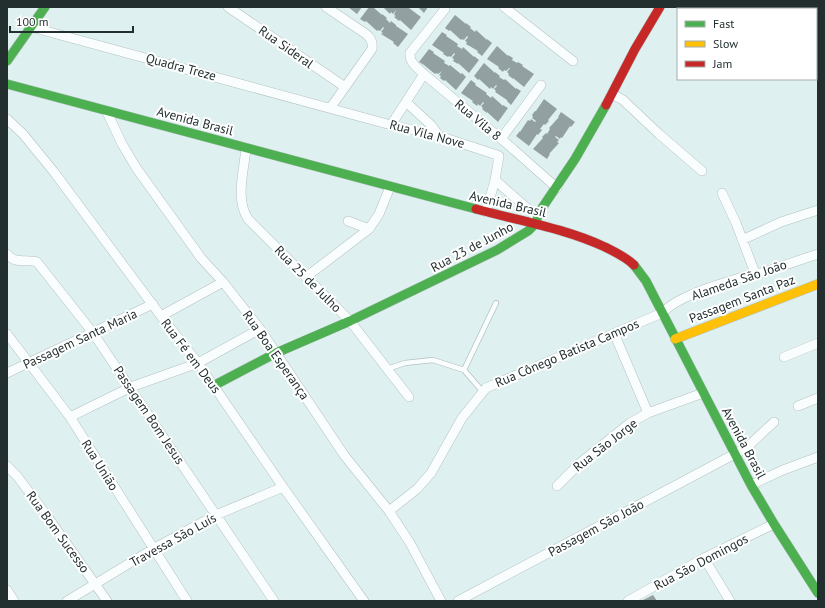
<svg xmlns="http://www.w3.org/2000/svg" width="825" height="608" font-family="'PT Sans',sans-serif">
  <style>
    .building { fill: #93a0a1 }
    .lines { fill: none; stroke-linecap: round; stroke-linejoin: round }
    .lane-casing { stroke: #b4c1c1; stroke-width: 6 }
    .street-casing { stroke: #b4c1c1; stroke-width: 10 }
    .fast-casing { stroke: #b4c1c1; stroke-width: 10 }
    .slow-casing { stroke: #b4c1c1; stroke-width: 10 }
    .jam-casing { stroke: #b4c1c1; stroke-width: 10 }
    .lane { stroke: #fafdfd; stroke-width: 4.5 }
    .street { stroke: #fafdfd; stroke-width: 9 }
    .fast { stroke: #4caf50; stroke-width: 9 }
    .slow { stroke: #ffc107; stroke-width: 9 }
    .jam { stroke: #c62828; stroke-width: 9 }
    .labels { text-anchor: middle; dominant-baseline: central; stroke-width: 4; stroke-linejoin: round; paint-order: stroke }
    .street-label { font-size: 13px; fill: #232f2f; stroke: #fff }
  </style>
  <rect width="100%" height="100%" fill="#dff0f0"/>
  <path class="building" d="M 348,7 L 362,7 L 357,14 Z
    M 369,7 L 373,7 L 382,15 L 382,14 L 387,18 L 386,19 L 390,23 L 391,21 L 396,25 L 396,26 L 408,34 L 398,47 L 393,43 L 394,42 L 381,34 L 383,33 L 381,32 L 384,28 L 383,27 L 380,31 L 378,30 L 377,31 L 366,21 L 365,22 L 360,19 Z
    M 383,7 L 408,7 L 409,8 L 421,17 L 411,30 L 400,20 L 399,21 L 394,17 L 396,16 L 394,15 L 396,10 L 393,14 L 391,12 L 390,14 Z
    M 418,7 L 428,7 L 424,13 Z
    M 455,15 L 466,24 L 466,23 L 471,27 L 470,28 L 475,32 L 476,30 L 487,40 L 487,39 L 492,43 L 482,56 L 477,52 L 478,51 L 466,44 L 467,42 L 465,41 L 468,37 L 467,36 L 464,40 L 462,39 L 461,40 L 450,30 L 449,31 L 445,28 Z
    M 442,32 L 447,35 L 446,36 L 458,44 L 457,46 L 462,49 L 463,47 L 474,57 L 474,56 L 479,60 L 469,73 L 458,63 L 458,64 L 453,61 L 454,59 L 452,58 L 455,54 L 454,53 L 451,57 L 449,56 L 448,57 L 443,54 L 444,53 L 432,45 Z
    M 497,46 L 508,56 L 508,55 L 513,58 L 512,60 L 517,63 L 518,62 L 523,65 L 522,66 L 534,74 L 524,87 L 513,78 L 513,79 L 508,75 L 509,74 L 507,72 L 510,68 L 509,68 L 506,71 L 504,70 L 503,72 L 498,68 L 499,67 L 487,59 Z
    M 429,49 L 434,52 L 433,53 L 445,61 L 444,63 L 446,64 L 449,66 L 450,65 L 461,74 L 462,73 L 466,77 L 456,90 L 445,80 L 444,81 L 440,78 L 441,76 L 439,75 L 442,71 L 438,74 L 436,73 L 435,74 L 424,65 L 419,62 Z
    M 484,63 L 495,73 L 495,72 L 500,76 L 499,77 L 504,80 L 505,79 L 516,89 L 516,88 L 521,91 L 511,105 L 507,101 L 507,100 L 495,92 L 496,91 L 494,89 L 497,86 L 496,85 L 493,89 L 491,87 L 490,89 L 479,79 L 478,80 L 474,76 Z
    M 471,80 L 476,84 L 475,85 L 487,93 L 486,94 L 491,98 L 492,96 L 503,106 L 503,105 L 508,108 L 498,122 L 487,112 L 487,113 L 482,109 L 483,108 L 481,106 L 484,103 L 483,102 L 480,106 L 478,104 L 477,106 L 472,102 L 473,101 L 461,93 Z
    M 544,99 L 557,109 L 548,120 L 549,121 L 545,125 L 544,124 L 540,129 L 542,130 L 538,135 L 537,134 L 529,146 L 516,136 L 520,131 L 520,132 L 528,120 L 530,121 L 531,119 L 535,122 L 536,121 L 532,118 L 533,117 L 532,115 L 535,111 L 536,111 Z
    M 561,112 L 575,122 L 571,127 L 570,126 L 562,138 L 561,137 L 560,139 L 556,136 L 555,137 L 559,140 L 557,142 L 559,143 L 549,154 L 550,154 L 547,159 L 533,149 L 543,138 L 542,137 L 546,133 L 547,134 L 550,129 L 549,128 L 559,117 L 558,117 Z
    M 653,595 L 657,601 L 641,601 Z"/>
  <g class="lines">
    <g class="lane-casing">
      <path id="lane" d="M 387,369 L 405,363 L 433,360 L 464,370
        M 483,392 L 464,370 L 496,303"/>
    </g>
    <g class="street-casing">
      <path id="street" d="M 228,7 L 345,87
        M 326,7 L 366,34 C 371,38 373,43 372,49 L 331,107
        M 504,7 L 573,61
        M 31,27 L 391,125 L 439,136 L 494,154 L 499,156 L 495,180 L 537,217
        M 424,74 C 418,68 409,63 410,53 L 445,9
        M 612,94 L 623,100 L 659,134 L 702,171
        M 406,102 L 431,125 L 439,136
        M 107,112 L 122,144 L 137,169 L 201,258 L 223,282 L 260,329 L 344,455 L 389,511 L 410,543 L 441,601
        M 7,119 L 23,134 L 54,172 L 161,316 L 198,363 L 283,487 L 364,601
        M 391,125 L 424,74 L 513,149 L 557,188
        M 501,139 L 541,85
        M 246,148 C 244,171 235,199 248,219 L 350,321 L 409,397
        M 722,193 L 736,223 L 755,273
        M 486,212 L 495,180
        M 348,221 L 369,229
        M 742,240 L 781,222 L 818,210
        M 7,254 C 14,264 27,259 37,262 L 93,333 L 274,601
        M 306,277 L 369,229 L 379,214 L 390,187
        M 161,316 L 223,282
        M 614,333 L 648,413
        M 7,334 L 70,417 L 187,601
        M 784,357 L 818,343
        M 7,373 L 153,304
        M 798,406 L 818,398
        M 70,417 L 131,387 L 198,363 L 260,329
        M 7,466 L 17,476 L 45,513 L 107,601
        M 751,485 L 783,470 L 818,457
        M 557,486 L 580,463 L 630,423 L 648,413 L 703,393
        M 389,511 L 417,489 L 431,473 L 462,418 L 486,388 L 662,313 C 681,293 729,282 755,273 L 761,273 L 818,254
        M 704,558 L 730,601
        M 7,590 L 14,601
        M 67,601 L 153,549 L 216,515 L 283,487
        M 458,601 L 746,448 L 774,422
        M 628,601 L 704,558 L 774,524"/>
    </g>
    <g class="fast-casing">
      <path id="fast" d="M 7,61 L 45,7
        M 7,84 L 476,209
        M 634,265 L 646,281 L 751,485 L 774,524 L 818,593
        M 213,386 L 276,353 L 350,321 L 497,250 L 528,231 L 536,223 L 538,214 L 575,159 L 606,105"/>
    </g>
    <g class="slow-casing">
      <path id="slow" d="M 675,339 L 818,284"/>
    </g>
    <g class="jam-casing">
      <path id="jam" d="M 606,105 L 635,49 L 660,7
        M 476,209 C 520,221 564,228 605,247 C 615,252 626,257 634,265"/>
    </g>
    <use href="#lane" class="lane"/>
    <use href="#street" class="street"/>
    <use href="#fast" class="fast"/>
    <use href="#slow" class="slow"/>
    <use href="#jam" class="jam"/>
  </g>
  <g class="labels">
    <g class="street-label">
      <text transform="translate(286 47) rotate(35)">Rua Sideral</text>
      <text transform="translate(181 67) rotate(15)">Quadra Treze</text>
      <text transform="translate(478 120) rotate(40)">Rua Vila 8</text>
      <text transform="translate(195 121) rotate(15)">Avenida Brasil</text>
      <text transform="translate(427 134) rotate(15)">Rua Vila Nove</text>
      <text transform="translate(508 204) rotate(13)">Avenida Brasil</text>
      <text transform="translate(472 247) rotate(-28)">Rua 23 de Junho</text>
      <text transform="translate(308 279) rotate(45)">Rua 25 de Julho</text>
      <text transform="translate(739 280) rotate(-19)">Alameda São João</text>
      <text transform="translate(742 299) rotate(-21)">Passagem Santa Paz</text>
      <text transform="translate(80 339) rotate(-25)">Passagem Santa Maria</text>
      <text transform="translate(567 353) rotate(-23)">Rua Cônego Batista Campos</text>
      <text transform="translate(276 355) rotate(55)">Rua Boa Esperança</text>
      <text transform="translate(191 356) rotate(53)">Rua Fé em Deus</text>
      <text transform="translate(149 415) rotate(56)">Passagem Bom Jesus</text>
      <text transform="translate(744 443) rotate(62)">Avenida Brasil</text>
      <text transform="translate(605 445) rotate(-38)">Rua São Jorge</text>
      <text transform="translate(100 465) rotate(58)">Rua União</text>
      <text transform="translate(596 528) rotate(-28)">Passagem São João</text>
      <text transform="translate(58 532) rotate(54)">Rua Bom Sucesso</text>
      <text transform="translate(173 540) rotate(-29)">Travessa São Luís</text>
      <text transform="translate(701 562) rotate(-28)">Rua São Domingos</text>
    </g>
  </g>
  <rect width="825" height="608" fill="none" stroke="#232f2f" stroke-width="16"/>
  <rect x="677" y="8" width="140" height="72" fill="#ffffff" stroke="#a7acac"/>
  <rect x="685" y="21" width="20" height="6" fill="#4caf50" stroke="#a7acac"/>
  <text x="713" y="28" font-size="12" fill="#232f2f">Fast</text>
  <rect x="685" y="41" width="20" height="6" fill="#ffc107" stroke="#a7acac"/>
  <text x="713" y="48" font-size="12" fill="#232f2f">Slow</text>
  <rect x="685" y="61" width="20" height="6" fill="#c62828" stroke="#a7acac"/>
  <text x="713" y="68" font-size="12" fill="#232f2f">Jam</text>
  <path d="M10 26v6h123v-6" fill="none" stroke="#232f2f" stroke-width="2"/>
  <text x="16" y="26" font-size="12" fill="#232f2f" stroke="#ffffff" stroke-width="3" paint-order="stroke">100 m</text>
</svg>
